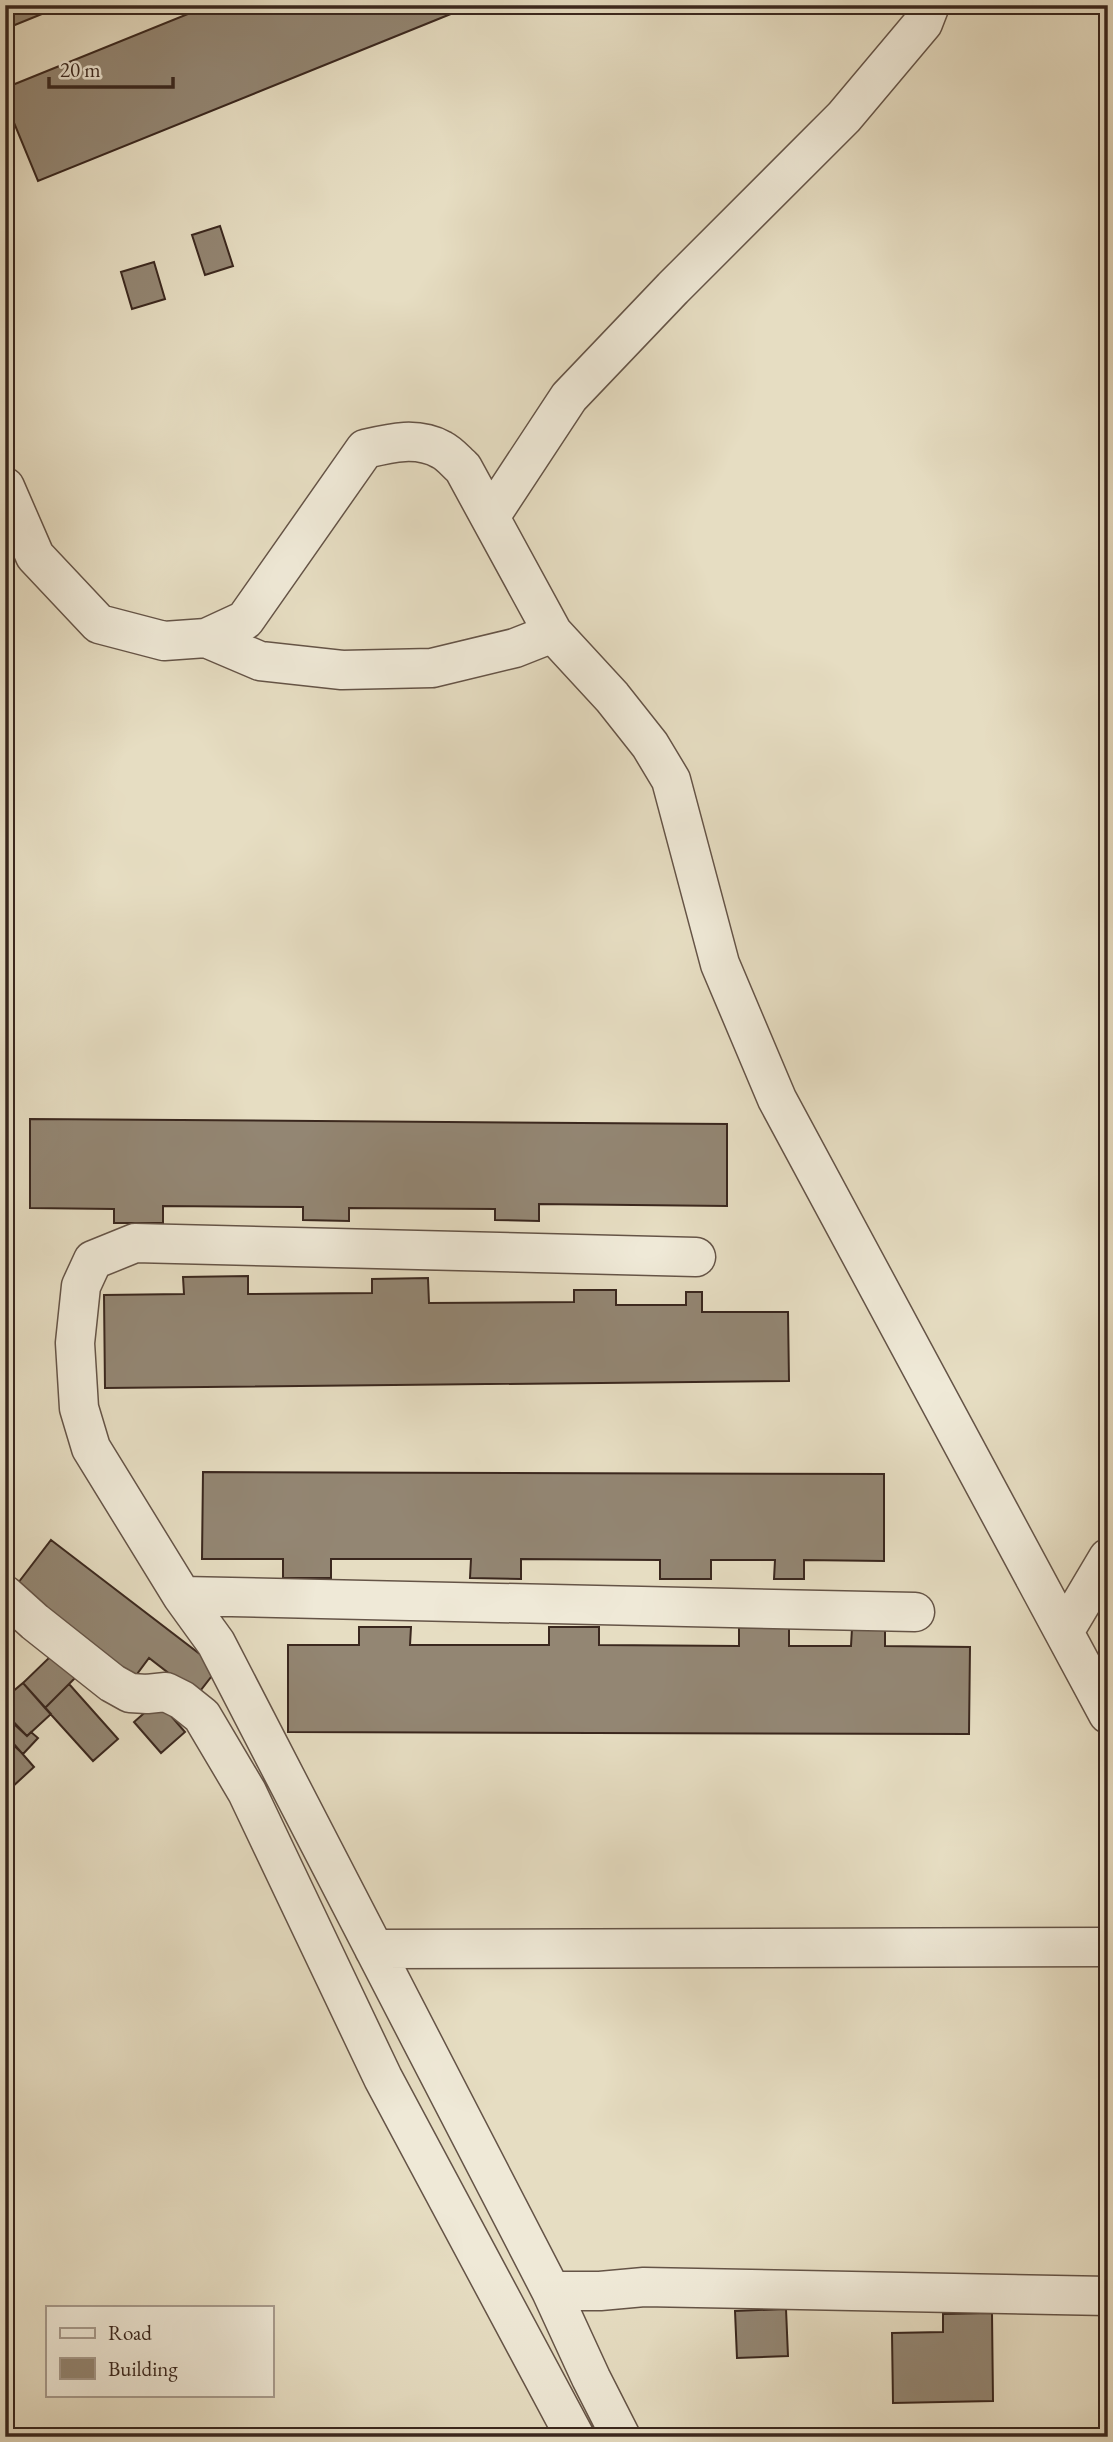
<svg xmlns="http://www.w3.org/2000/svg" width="1113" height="2442" font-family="'EB Garamond',serif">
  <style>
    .building { fill: #938673; stroke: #3a271e; stroke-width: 2 }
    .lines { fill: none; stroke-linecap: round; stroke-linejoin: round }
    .minor-casing { stroke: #655447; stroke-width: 41 }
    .minor { stroke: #efe9d7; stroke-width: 38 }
  </style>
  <rect width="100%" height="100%" fill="#e6ddc2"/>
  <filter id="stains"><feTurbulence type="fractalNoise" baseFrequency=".00286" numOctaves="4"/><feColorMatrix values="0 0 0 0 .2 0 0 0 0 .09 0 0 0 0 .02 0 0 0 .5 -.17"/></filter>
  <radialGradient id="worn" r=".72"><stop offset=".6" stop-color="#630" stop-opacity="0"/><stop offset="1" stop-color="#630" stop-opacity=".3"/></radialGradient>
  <path class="building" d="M 5,5 L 64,5 L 5,29 Z
    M 210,5 L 473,5 L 38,181 L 5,101 L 5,88 Z
    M 220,226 L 233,266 L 205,275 L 192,235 Z
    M 154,262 L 165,299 L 132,309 L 121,272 Z
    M 30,1119 L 727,1124 L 727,1206 L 539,1204 L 539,1221 L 495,1220 L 495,1209 L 349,1208 L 349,1221 L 303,1220 L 303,1207 L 163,1206 L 163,1223 L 114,1223 L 114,1209 L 30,1208 Z
    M 248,1276 L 248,1294 L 372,1293 L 372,1279 L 428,1278 L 429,1303 L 574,1302 L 574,1290 L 616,1290 L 616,1305 L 686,1305 L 686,1292 L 702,1292 L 702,1312 L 788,1312 L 789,1381 L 105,1388 L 104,1295 L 184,1294 L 183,1277 Z
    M 203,1472 L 884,1474 L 884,1561 L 804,1560 L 804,1579 L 774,1579 L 775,1560 L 711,1560 L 711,1579 L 660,1579 L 660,1560 L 521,1559 L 521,1579 L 470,1578 L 471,1559 L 331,1559 L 331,1578 L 283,1578 L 283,1559 L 202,1559 Z
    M 51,1540 L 218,1668 L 197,1695 L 149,1658 L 134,1678 L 15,1587 Z
    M 359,1627 L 411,1627 L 410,1645 L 549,1645 L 549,1627 L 599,1627 L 599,1645 L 739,1646 L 739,1627 L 789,1628 L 789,1646 L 851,1646 L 852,1628 L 885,1628 L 885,1646 L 970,1647 L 969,1734 L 288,1732 L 288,1645 L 359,1645 Z
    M 55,1652 L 79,1674 L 45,1708 L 23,1683 Z
    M 23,1683 L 51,1714 L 27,1736 L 5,1713 L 5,1698 Z
    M 69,1684 L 118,1739 L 93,1761 L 45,1708 Z
    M 158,1701 L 185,1732 L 161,1753 L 134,1722 Z
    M 14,1724 L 27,1736 L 31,1732 L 38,1738 L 23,1754 L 5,1737 L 5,1732 Z
    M 13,1743 L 34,1767 L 11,1788 L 5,1782 L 5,1750 Z
    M 786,2309 L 788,2356 L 737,2358 L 735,2311 Z
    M 992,2313 L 993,2401 L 893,2403 L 892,2333 L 943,2332 L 943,2314 Z"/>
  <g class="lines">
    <g class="minor-casing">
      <path id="minor" d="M 5,487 L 35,556 L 99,624 L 164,641 L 206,638 L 245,620 L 365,449 C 390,443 417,436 442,450 C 450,454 457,463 463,468 L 553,633 L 612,697 L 650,745 L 671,780 L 720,964 L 777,1099 L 1108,1714
        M 490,517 L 569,397 L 673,288 L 844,117 L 923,23 L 930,5
        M 206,638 L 260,661 L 342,670 L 432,668 L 515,648 L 553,633
        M 5,1595 L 35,1622 L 112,1683 L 130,1693 L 147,1694 L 166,1692 L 182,1700 L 202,1716 L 247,1792 L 383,2078 L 575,2437
        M 182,1596 L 915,1612
        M 1064,1632 L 1108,1558
        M 374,1949 L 1108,1947
        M 551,2291 L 216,1643 L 182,1596 L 91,1448 L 79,1408 L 75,1343 L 81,1286 L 93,1260 L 135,1243 L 696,1257
        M 621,2437 L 591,2378 L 551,2291 L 600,2291 L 644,2287 L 1108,2296"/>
    </g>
    <use href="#minor" class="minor"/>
  </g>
  <rect width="1113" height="2442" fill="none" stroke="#e6ddc2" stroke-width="28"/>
  <rect x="7" y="7" width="1099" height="2428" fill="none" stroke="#3a271e" stroke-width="3.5"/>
  <rect x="14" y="14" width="1085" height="2414" fill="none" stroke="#3a271e" stroke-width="2"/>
  <rect x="46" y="2306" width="228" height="91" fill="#efe9d7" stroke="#a79b8d" stroke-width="2"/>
  <rect x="60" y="2328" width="35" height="10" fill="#efe9d7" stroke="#a79b8d" stroke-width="2"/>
  <text x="108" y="2340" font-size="21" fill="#3a271e">Road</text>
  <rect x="60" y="2358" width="35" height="21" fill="#938673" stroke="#a79b8d" stroke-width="2"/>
  <text x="108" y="2376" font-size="21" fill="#3a271e">Building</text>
  <path d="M49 77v10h124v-10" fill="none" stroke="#3a271e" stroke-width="3.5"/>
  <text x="60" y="77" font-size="21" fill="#3a271e" stroke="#efe9d7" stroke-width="5" paint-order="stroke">20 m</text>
  <rect width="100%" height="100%" filter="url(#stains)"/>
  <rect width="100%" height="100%" fill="url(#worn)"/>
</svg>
